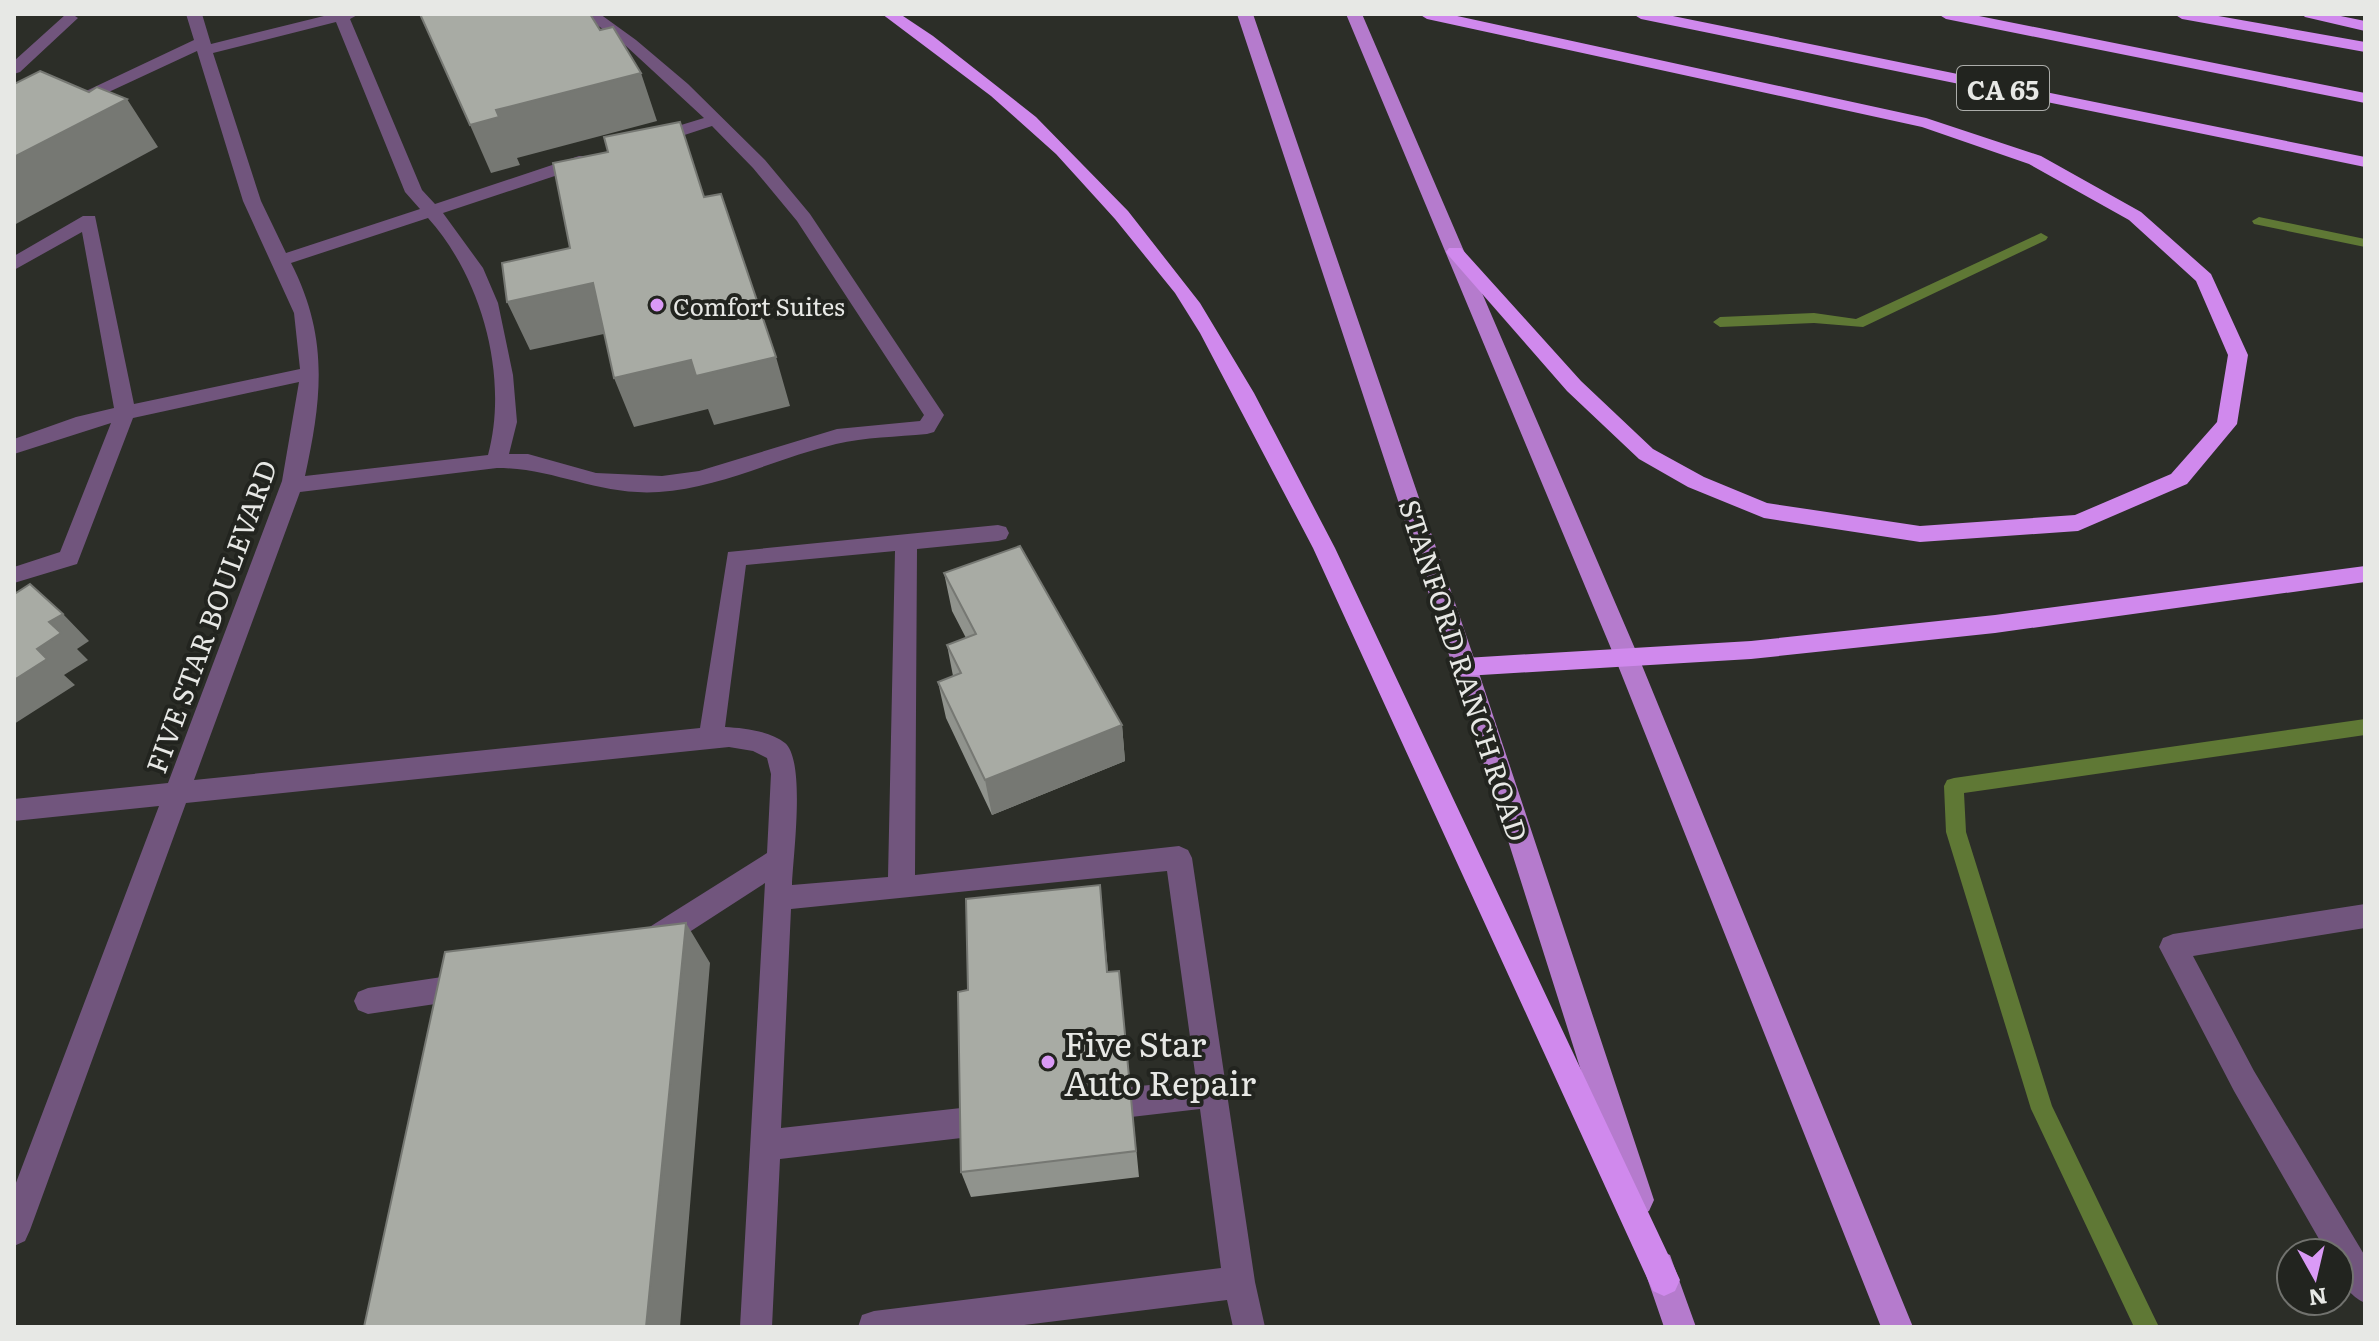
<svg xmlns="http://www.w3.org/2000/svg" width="2379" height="1341" font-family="Literata,serif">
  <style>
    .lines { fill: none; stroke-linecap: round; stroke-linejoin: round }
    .stream { fill: #5f7835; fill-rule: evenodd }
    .minor { fill: #71557d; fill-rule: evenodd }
    .major { fill: #b57bcd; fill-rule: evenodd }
    .highway { fill: #d089ed; fill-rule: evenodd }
    .wall { fill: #90938d }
    .shaded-wall { fill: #767873 }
    .building { fill: #a8aba4; stroke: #767873; stroke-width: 2 }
    .poi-dot { fill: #da9af6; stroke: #22241f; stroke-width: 3 }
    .labels { text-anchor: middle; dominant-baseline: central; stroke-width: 8; stroke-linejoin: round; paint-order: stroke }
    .far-poi-label { font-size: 24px; fill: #e7e8e5; stroke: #22241f; text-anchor: start }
    .shield { fill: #22241f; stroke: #acadaa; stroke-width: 2 }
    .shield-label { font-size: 26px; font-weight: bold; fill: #e7e8e5 }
    .street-label { font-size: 28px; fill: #e7e8e5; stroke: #22241f }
    .near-poi-label { font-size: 34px; fill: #e7e8e5; stroke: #22241f; text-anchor: start }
  </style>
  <rect width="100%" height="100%" fill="#2c2e28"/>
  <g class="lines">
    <path class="stream" d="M 2259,217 L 2365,239 L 2365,247 L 2254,224 L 2252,221 Z
      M 2041,233 L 2048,237 L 2046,240 L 1863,327 L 1814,323 L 1720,327 L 1713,322 L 1720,317 L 1814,313 L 1856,319 Z
      M 2365,719 L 2365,735 L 1964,793 L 1966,832 L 2052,1106 L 2159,1327 L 2134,1327 L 2031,1109 L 1946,832 L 1944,786 L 1947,780 L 1954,778 Z"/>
    <path class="minor" d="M 186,14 L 202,14 L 211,44 L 332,14 L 359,14 L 350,19 L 422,190 L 435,204 L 579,156 L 591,156 L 594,160 L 591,164 L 443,213 L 483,268 L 498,303 L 513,375 L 517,422 L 509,454 L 528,454 L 596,473 L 662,476 L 699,471 L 837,429 L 920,421 L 924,415 L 797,221 L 753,168 L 712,126 L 657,144 L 645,144 L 643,140 L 645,136 L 704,118 L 626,46 L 582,14 L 600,14 L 636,40 L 688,84 L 765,160 L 810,214 L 944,415 L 934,432 L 927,434 C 897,437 865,437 836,444 C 777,458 720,488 659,492 C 598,496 555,468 497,468 L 300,492 L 194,780 L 700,728 L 728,552 L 998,525 L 1006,527 L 1009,533 L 1006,539 L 998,541 L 917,549 L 915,875 L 1179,846 L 1188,850 L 1192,858 L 1255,1282 L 1265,1327 L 1233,1327 L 1227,1300 L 1007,1327 L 858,1327 L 862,1315 L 874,1311 L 1221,1268 L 1200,1109 L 1131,1117 L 1120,1112 L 1116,1102 L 1120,1092 L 1131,1087 L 1196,1080 L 1167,871 L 791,909 L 781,1128 L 970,1107 L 981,1111 L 985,1122 L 981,1133 L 970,1137 L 780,1159 L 772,1327 L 740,1327 L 765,883 L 660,951 L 650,955 L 640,951 L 636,942 L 640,933 L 767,853 L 771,774 L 767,758 L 753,751 L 729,747 L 186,803 L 30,1230 L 25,1241 L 14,1246 L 14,1188 L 159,806 L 14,821 L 14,799 L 168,783 L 282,481 L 299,382 L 133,418 L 77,564 L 14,583 L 14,567 L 60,552 L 111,423 L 14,454 L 14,439 L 76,417 L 114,408 L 82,232 L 14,270 L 14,256 L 83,216 L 95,216 L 134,404 L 300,369 L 294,313 L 243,201 L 197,51 L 14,136 L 14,125 L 194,40 ZM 336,22 L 405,192 L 420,209 L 286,253 L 261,201 L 213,53 ZM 428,218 C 482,278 509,377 488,455 L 305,476 C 322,398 329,337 291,263 ZM 895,551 L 888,877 L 792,885 C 793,856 806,761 785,743 C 770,731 744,728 725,727 L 746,565 Z
      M 65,15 L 72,14 L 78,18 L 20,72 L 14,74 L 14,61 Z
      M 2365,904 L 2365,928 L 2193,956 L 2254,1071 L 2365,1256 L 2365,1303 C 2344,1294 2339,1274 2339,1253 L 2327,1253 L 2234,1091 L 2159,947 L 2163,938 L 2173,934 Z
      M 469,973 L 479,977 L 483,986 L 479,995 L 469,999 L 368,1014 L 358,1010 L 354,1001 L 358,992 L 368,988 Z"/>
    <path class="major" d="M 1237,14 L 1253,14 L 1477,667 L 1654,1200 L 1649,1211 L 1638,1216 L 1627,1211 L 1622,1200 L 1453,667 Z
      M 1346,14 L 1362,14 L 1639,658 L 1913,1327 L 1881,1327 L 1615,658 Z
      M 1659,1250 L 1670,1255 L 1696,1327 L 1664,1327 L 1643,1266 L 1648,1255 Z"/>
    <path class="highway" d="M 882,14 L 900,14 L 933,36 L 1036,117 L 1128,211 L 1200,303 L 1254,393 L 1335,548 L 1675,1269 L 1680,1280 L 1675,1291 L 1664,1296 L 1653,1291 L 1313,548 L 1200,333 L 1175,293 L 1115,219 L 1056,154 L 991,96 Z
      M 1419,14 L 1448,14 L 1926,118 L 2041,156 L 2141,212 L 2211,274 L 2248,355 L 2237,424 L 2187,484 L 2078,531 L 1920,542 L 1764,518 L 1688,487 L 1639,459 L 1567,391 L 1449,256 L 1446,252 L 1449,248 L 1461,248 L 1581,381 L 1653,449 L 1704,477 L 1767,503 L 1920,526 L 2075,515 L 2171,474 L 2217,422 L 2228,355 L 2196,281 L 2129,220 L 2029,164 L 1922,127 L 1427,19 Z
      M 1633,14 L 1663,14 L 2365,157 L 2365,167 L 1641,19 Z
      M 1938,14 L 1969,14 L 2365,93 L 2365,103 L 1946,19 Z
      M 2174,14 L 2207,14 L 2365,42 L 2365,52 L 2182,19 Z
      M 2302,14 L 2331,14 L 2365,21 L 2365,31 L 2305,17 Z
      M 2365,566 L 2365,582 L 1995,633 L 1751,659 L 1465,676 L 1457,674 L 1453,667 L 1457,660 L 1465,658 L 1751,641 L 1995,615 Z"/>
  </g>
  <path class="wall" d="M 944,573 L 1122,725 L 1125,761 L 992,815 L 946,718 L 938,682 L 953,676 L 947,645 L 966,638 L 952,611 Z
    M 1100,885 L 1108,972 L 1119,971 L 1139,1177 L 971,1197 L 961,1172 L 968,990 Z"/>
  <path class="shaded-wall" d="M 641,73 L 657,121 L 517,158 L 520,165 L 491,173 L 470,125 L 496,110 Z
    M 127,99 L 158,147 L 14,225 L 14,157 Z
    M 593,283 L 613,332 L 530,350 L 507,302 Z
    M 776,357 L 790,406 L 714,425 L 708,409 L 634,427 L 614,378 L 691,360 Z
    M 63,614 L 89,641 L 77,649 L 88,660 L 64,675 L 75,685 L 14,724 L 14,680 L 37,649 L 49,622 Z
    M 1122,725 L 1125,761 L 992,815 L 985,780 Z
    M 686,923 L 710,963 L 680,1327 L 646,1327 Z"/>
  <path class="building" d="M 420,14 L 590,14 L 600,30 L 613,27 L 641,73 L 496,110 L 499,117 L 470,125 Z
    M 40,71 L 89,92 L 97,87 L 127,99 L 14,157 L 14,84 Z
    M 680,122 L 704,197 L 721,194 L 776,357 L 696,376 L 691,360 L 614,378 L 593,283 L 507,302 L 502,263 L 570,248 L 553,163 L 608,152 L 604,137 Z
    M 1020,546 L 1122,725 L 985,780 L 938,682 L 961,673 L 947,645 L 976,634 L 944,573 Z
    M 30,584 L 63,614 L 49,622 L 61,633 L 37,649 L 47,659 L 14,680 L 14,591 L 16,593 Z
    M 1100,885 L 1107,972 L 1119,971 L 1136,1151 L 961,1172 L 958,992 L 968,990 L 966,899 Z
    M 686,923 L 646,1327 L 364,1327 L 445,952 Z"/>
  <g class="poi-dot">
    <circle cx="657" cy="305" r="8"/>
    <circle cx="1048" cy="1062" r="8"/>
  </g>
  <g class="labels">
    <g class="far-poi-label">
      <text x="673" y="305">Comfort Suites</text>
    </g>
    <rect class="shield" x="1957" y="66" width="92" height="44" rx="6"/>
    <g class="shield-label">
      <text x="2003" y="88">CA 65</text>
    </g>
    <g class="street-label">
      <text transform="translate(210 616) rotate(-70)">FIVE STAR BOULEVARD</text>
      <text transform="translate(1465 670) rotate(72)">STANFORD RANCH ROAD</text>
    </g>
    <g class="near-poi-label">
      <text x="1064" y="1042">Five Star<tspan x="1064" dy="39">Auto Repair</tspan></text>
    </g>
  </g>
  <rect width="2379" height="1341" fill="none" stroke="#e7e8e5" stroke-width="32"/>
  <g transform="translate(2315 1277) rotate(172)"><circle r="38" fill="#22241f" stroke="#71726e" stroke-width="2"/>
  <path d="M0-6L14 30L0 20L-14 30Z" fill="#da9af6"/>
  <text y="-12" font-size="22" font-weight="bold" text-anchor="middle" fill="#e7e8e5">N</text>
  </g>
</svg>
